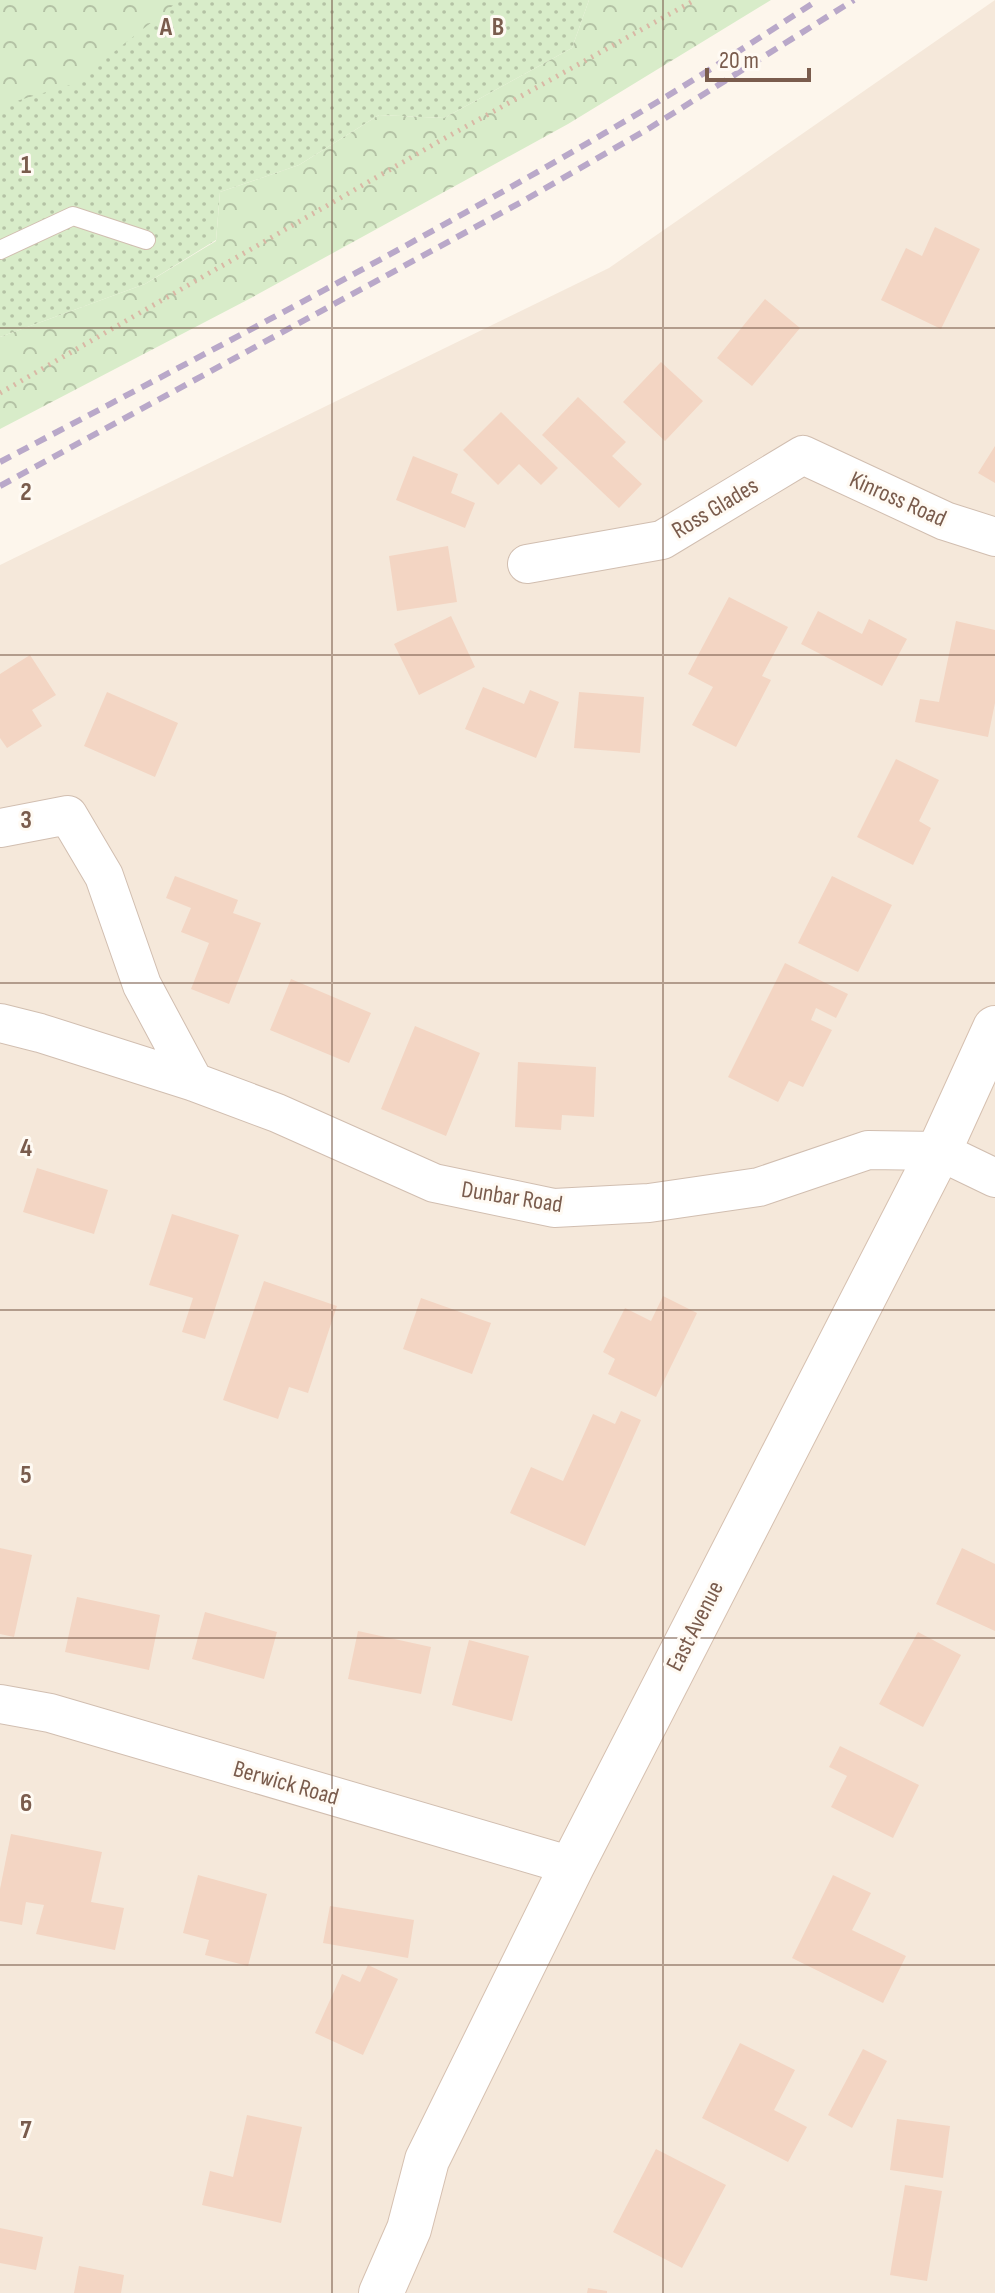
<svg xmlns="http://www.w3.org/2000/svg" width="995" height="2293" font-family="'Sofia Sans Condensed',sans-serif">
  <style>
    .residential { fill: #f5e8da }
    .green { fill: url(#green-dots) }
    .forest { fill: url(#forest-crowns) }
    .building { fill: #f3d5c3 }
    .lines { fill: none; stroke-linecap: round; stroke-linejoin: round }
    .lane-casing { stroke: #d1beb0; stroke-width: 20 }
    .street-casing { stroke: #d1beb0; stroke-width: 40 }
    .secondary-casing { stroke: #d6c0b0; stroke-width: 46 }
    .path { stroke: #d9b8a5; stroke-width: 5; stroke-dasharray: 2 6; stroke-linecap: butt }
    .lane { stroke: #fff; stroke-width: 18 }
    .street { stroke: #fff; stroke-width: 38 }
    .secondary { stroke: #fff; stroke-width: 44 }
    .rail { stroke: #b9a8c9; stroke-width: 6; stroke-dasharray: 12 8; stroke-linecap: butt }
    .grid { fill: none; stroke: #7a5c4d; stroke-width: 2; stroke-opacity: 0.55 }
    .labels { text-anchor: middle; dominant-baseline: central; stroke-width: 6; stroke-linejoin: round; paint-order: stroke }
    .street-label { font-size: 24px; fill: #7a5c4d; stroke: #fffaf3 }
    .grid-label { font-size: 26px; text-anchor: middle; font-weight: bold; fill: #7a5c4d; stroke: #fffaf3; stroke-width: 6; stroke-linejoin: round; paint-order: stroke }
  </style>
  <defs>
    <pattern id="green-dots" width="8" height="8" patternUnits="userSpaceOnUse" patternTransform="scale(2)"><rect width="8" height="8" fill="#d8ecc9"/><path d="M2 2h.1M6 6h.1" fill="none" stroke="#b4c2a5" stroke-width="1.8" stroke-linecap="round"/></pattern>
    <pattern id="forest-crowns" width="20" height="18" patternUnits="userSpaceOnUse" patternTransform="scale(2)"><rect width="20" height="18" fill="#d8ecc9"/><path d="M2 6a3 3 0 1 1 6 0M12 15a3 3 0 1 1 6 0" fill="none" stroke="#b4c2a5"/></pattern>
  </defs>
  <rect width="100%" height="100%" fill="#fdf6ec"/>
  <path class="residential" d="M 995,0 L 995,2293 L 0,2293 L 0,565 L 609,268 Z"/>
  <path class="green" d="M 0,0 L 589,0 L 572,48 L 444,118 L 379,115 L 299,165 L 220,192 L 216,240 L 145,284 L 0,337 Z"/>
  <path class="forest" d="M 0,0 L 180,0 L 73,84 L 0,106 Z
    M 589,0 L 771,0 L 568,124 L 251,298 L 0,429 L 0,337 L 145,284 L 216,241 L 220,192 L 299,165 L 379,115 L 444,118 L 572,48 Z"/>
  <path class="building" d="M 935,227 L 980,249 L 941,329 L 881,300 L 906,248 L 922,256 Z
    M 765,299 L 800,328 L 752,386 L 717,358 Z
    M 661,362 L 703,401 L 665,441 L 623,402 Z
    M 578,397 L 626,442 L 612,456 L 642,484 L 619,508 L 542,435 Z
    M 501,412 L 558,468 L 541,485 L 519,464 L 498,485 L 463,450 Z
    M 995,446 L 995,483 L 978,473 Z
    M 413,456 L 458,474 L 451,493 L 475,503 L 465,528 L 396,500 Z
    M 448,546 L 457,602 L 397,611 L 389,556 Z
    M 729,597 L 788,627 L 762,676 L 771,680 L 736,747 L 692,725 L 713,687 L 688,674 Z
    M 818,611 L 862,634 L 869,619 L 907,639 L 882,686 L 801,644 Z
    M 451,616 L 475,667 L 419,695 L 394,644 Z
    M 956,621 L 995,630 L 995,703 L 988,737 L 915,722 L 920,699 L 939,702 Z
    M 30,655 L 56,695 L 32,710 L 42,726 L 7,748 L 0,738 L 0,674 Z
    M 483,687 L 524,704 L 530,690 L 559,702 L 536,758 L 465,729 Z
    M 107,692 L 178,723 L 155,777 L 84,746 Z
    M 579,692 L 644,697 L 640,753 L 574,748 Z
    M 896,759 L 939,780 L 919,821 L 931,828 L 913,865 L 857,837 Z
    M 175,876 L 238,900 L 233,913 L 261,923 L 229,1004 L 191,989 L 209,943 L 181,932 L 191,908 L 166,898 Z
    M 832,876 L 892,905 L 858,972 L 798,943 Z
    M 785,963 L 848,994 L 836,1018 L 816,1008 L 811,1020 L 832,1030 L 803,1087 L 789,1081 L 778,1102 L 728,1077 Z
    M 291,979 L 371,1013 L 349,1063 L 270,1030 Z
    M 415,1026 L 480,1053 L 446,1136 L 381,1109 Z
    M 518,1062 L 596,1067 L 594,1117 L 562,1115 L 561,1130 L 515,1127 Z
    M 37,1168 L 108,1190 L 94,1234 L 23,1212 Z
    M 172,1214 L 239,1235 L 205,1339 L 182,1332 L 193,1298 L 149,1285 Z
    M 264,1281 L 337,1306 L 308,1393 L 289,1387 L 278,1419 L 223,1400 Z
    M 663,1296 L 697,1313 L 656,1397 L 608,1374 L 615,1359 L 603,1352 L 625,1308 L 651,1321 Z
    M 421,1298 L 491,1323 L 472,1374 L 403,1349 Z
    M 621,1411 L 641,1420 L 585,1546 L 510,1513 L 531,1467 L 563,1481 L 593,1414 L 615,1424 Z
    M 0,1548 L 32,1555 L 14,1637 L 0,1634 Z
    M 962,1548 L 995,1564 L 995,1631 L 936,1604 Z
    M 77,1597 L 160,1615 L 149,1670 L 65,1652 Z
    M 205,1612 L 277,1632 L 264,1679 L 192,1659 Z
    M 358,1631 L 431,1647 L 421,1694 L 348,1679 Z
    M 918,1632 L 961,1655 L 923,1727 L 879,1704 Z
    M 469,1640 L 529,1656 L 512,1721 L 452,1705 Z
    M 840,1746 L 919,1785 L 893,1838 L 831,1807 L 847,1776 L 829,1767 Z
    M 11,1834 L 102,1852 L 91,1902 L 124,1908 L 115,1950 L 36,1934 L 44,1905 L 26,1902 L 22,1925 L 0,1921 L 0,1889 Z
    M 198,1875 L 267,1894 L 248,1966 L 205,1955 L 209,1940 L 183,1933 Z
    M 833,1875 L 871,1893 L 852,1930 L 906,1956 L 883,2003 L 792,1958 Z
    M 330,1906 L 414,1920 L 408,1958 L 323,1943 Z
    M 368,1965 L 398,1979 L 363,2055 L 315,2033 L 342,1974 L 360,1982 Z
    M 740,2043 L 795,2070 L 774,2110 L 807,2127 L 788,2162 L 702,2118 Z
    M 863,2049 L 887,2061 L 852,2128 L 828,2115 Z
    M 247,2115 L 302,2127 L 281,2223 L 202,2205 L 210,2171 L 233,2177 Z
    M 897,2119 L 950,2126 L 943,2178 L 890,2170 Z
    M 656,2149 L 726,2185 L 682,2268 L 613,2232 Z
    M 905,2185 L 942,2191 L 927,2281 L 890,2275 Z
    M 0,2228 L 43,2237 L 36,2270 L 0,2263 Z
    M 79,2266 L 124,2275 L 121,2293 L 74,2293 Z
    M 588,2288 L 607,2291 L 607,2293 L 587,2293 Z"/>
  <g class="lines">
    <g class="lane-casing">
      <path id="lane" d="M 0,250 L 73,216 L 146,240"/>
    </g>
    <g class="street-casing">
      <path id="street" d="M 527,564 L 662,540 L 803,455 L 945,521 L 995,537
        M 0,828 L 68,815 L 104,876 L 142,985 L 194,1082
        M 0,1023 L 40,1033 L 194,1082 L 277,1113 L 434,1183 L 554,1208 L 649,1203 L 759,1187 L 868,1150 L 939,1151 L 995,1178
        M 0,1704 L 50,1713 L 572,1866"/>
    </g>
    <g class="secondary-casing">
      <path id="secondary" d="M 381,2293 L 409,2229 L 427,2160 L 572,1866 L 939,1151 L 995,1028"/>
    </g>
    <path class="path" d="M 0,393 L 438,142 L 695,0"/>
    <use href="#lane" class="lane"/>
    <use href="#street" class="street"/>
    <use href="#secondary" class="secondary"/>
    <path class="rail" d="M 0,462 C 218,347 437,233 649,107 C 706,73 762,36 818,0
      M 0,486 L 525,200 L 648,129 L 854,0"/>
  </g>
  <path class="grid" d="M 332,0 L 332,2293M 663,0 L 663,2293M 0,328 L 995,328M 0,655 L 995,655M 0,983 L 995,983M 0,1310 L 995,1310M 0,1638 L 995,1638M 0,1965 L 995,1965"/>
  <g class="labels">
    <g class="street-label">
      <text transform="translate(898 499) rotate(24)">Kinross Road</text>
      <text transform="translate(715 508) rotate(-31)">Ross Glades</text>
      <text transform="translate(512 1197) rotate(9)">Dunbar Road</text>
      <text transform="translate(695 1626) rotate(-63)">East Avenue</text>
      <text transform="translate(286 1783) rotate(16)">Berwick Road</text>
    </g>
  </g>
  <g class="grid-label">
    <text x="166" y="35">A</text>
    <text x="498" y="35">B</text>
    <text x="26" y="173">1</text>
    <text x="26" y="500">2</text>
    <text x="26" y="828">3</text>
    <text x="26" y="1156">4</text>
    <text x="26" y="1483">5</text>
    <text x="26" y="1811">6</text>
    <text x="26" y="2138">7</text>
  </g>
  <path d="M707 68v12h102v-12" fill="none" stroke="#7a5c4d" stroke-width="4"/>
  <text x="719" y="68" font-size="24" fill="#7a5c4d" stroke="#fffaf3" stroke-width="6" paint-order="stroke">20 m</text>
</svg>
